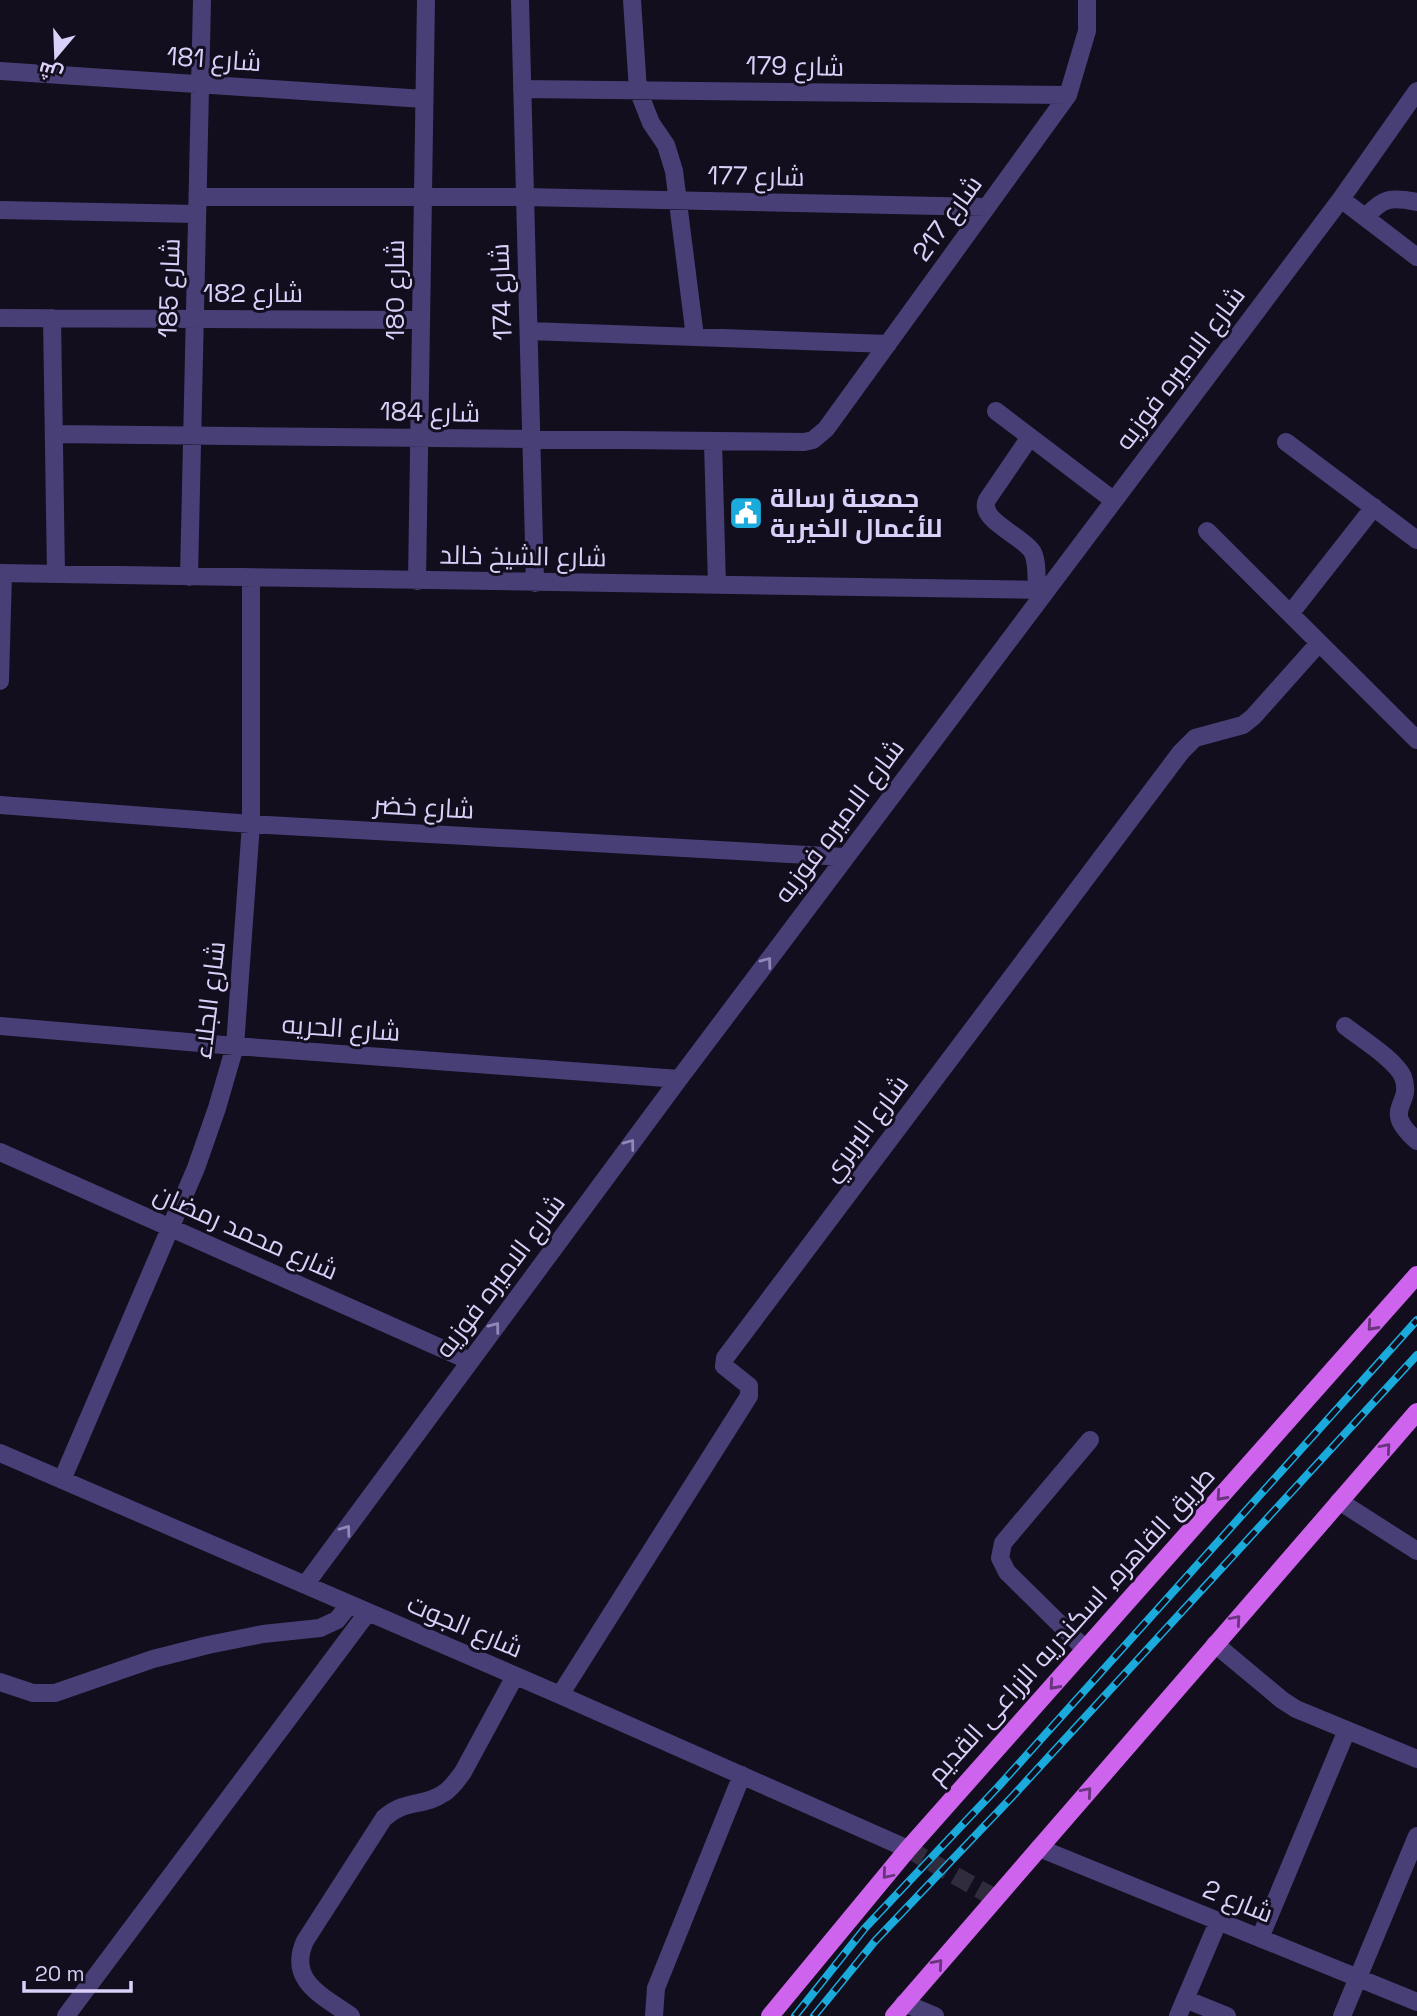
<svg xmlns="http://www.w3.org/2000/svg" width="1417" height="2016" font-family="'Space Grotesk',Cairo,sans-serif">
  <style>
    .lines { fill: none; stroke-linecap: round; stroke-linejoin: round }
    .minor-tunnel { stroke: #312b3e; stroke-width: 18; stroke-dasharray: 18 9; stroke-linecap: butt }
    .minor { stroke: #493f77; stroke-width: 18 }
    .major { stroke: #ce64ed; stroke-width: 18 }
    .rail-casing { stroke: #1aabdc; stroke-width: 8 }
    .rail { stroke: #130e1d; stroke-width: 5; stroke-dasharray: 16; stroke-linecap: butt }
    .oneway { stroke: #9288b8 }
    .oneway2 { stroke: #67357b }
    .labels { text-anchor: middle; dominant-baseline: central; stroke-width: 6; stroke-linejoin: round; paint-order: stroke }
    .street-label { font-size: 26px; fill: #dbd0f9; stroke: #130e1d }
    .poi-label { font-size: 26px; font-weight: bold; fill: #dbd0f9; stroke: #130e1d; text-anchor: start }
  </style>
  <rect width="100%" height="100%" fill="#130e1d"/>
  <g class="lines">
    <path class="minor-tunnel" d="M 908,1849 L 995,1898"/>
    <path class="minor" d="M 520,0 L 535,583
      M 632,0 L 638,90 L 651,123 L 666,145 L 674,171 L 695,337
      M 0,71 L 424,99
      M 522,89 L 1068,95
      M 198,197 L 525,197 L 987,207
      M 1341,199 L 1417,257
      M 0,210 L 197,214
      M 1366,217 C 1383,197 1392,197 1417,202
      M 0,318 L 421,320
      M 52,318 L 56,574
      M 529,331 L 888,344
      M 996,411 L 1113,500
      M 54,434 L 804,442 L 813,440 L 826,429 L 1068,95 L 1087,31 L 1087,0
      M 1030,437 L 987,500 C 978,520 1021,535 1032,551 C 1038,561 1036,578 1037,590
      M 713,442 L 717,585
      M 1286,442 L 1417,540
      M 1207,531 L 1417,740
      M 0,573 L 1045,590
      M 189,577 L 202,0
      M 417,581 L 426,0
      M 1290,614 L 1374,507
      M 0,681 L 3,573
      M 0,805 L 251,824 L 845,857
      M 0,1026 L 235,1046 L 679,1079
      M 1345,1026 C 1360,1038 1396,1060 1403,1077 C 1414,1107 1379,1107 1417,1141
      M 0,1152 L 470,1361
      M 0,1453 L 560,1695 L 908,1849
      M 62,1480 L 196,1168 L 217,1108 L 235,1046 L 251,824 L 251,578
      M 1339,1501 L 1417,1551
      M 305,1585 L 679,1079 L 1341,199 L 1417,91
      M 1215,1644 L 1282,1700 L 1296,1709 L 1417,1759
      M 1085,1649 L 1007,1572 L 1000,1558 L 1003,1543 L 1090,1440
      M 0,1682 L 33,1693 L 55,1693 L 153,1659 L 208,1645 L 263,1634 L 320,1628 L 337,1620 L 350,1604
      M 560,1695 L 749,1396 L 749,1386 L 724,1366 L 725,1358 L 1181,752 L 1195,738 L 1243,725 L 1253,717 L 1319,643
      M 1039,1848 L 1417,2002
      M 1260,1938 L 1347,1730
      M 1185,1999 L 1227,2016
      M 904,2003 L 935,2016
      M 66,2016 L 368,1612
      M 351,2016 C 323,1996 287,1981 305,1941 L 384,1818 C 405,1799 424,1807 444,1793 C 452,1788 457,1780 463,1772 L 515,1676
      M 654,2016 L 656,1988 L 742,1775
      M 1178,2016 L 1218,1922
      M 1342,2016 L 1417,1836"/>
    <path class="major" d="M 770,2016 L 908,1849 L 1417,1275
      M 894,2016 L 1417,1412"/>
    <g class="rail-casing">
      <path id="rail" d="M 795,2016 L 865,1928 L 998,1787 L 1417,1320
        M 814,2016 L 875,1941 L 1011,1798 L 1417,1355"/>
    </g>
    <use href="#rail" class="rail"/>
  </g>
  <defs><path id="oneway-chevron" d="M-2-3.5L2.5 0L-2 3.5" fill="none" stroke-width="1.6" stroke-linecap="round" stroke-linejoin="round" transform="scale(1.75)"/></defs>
  <g class="oneway">
    <use href="#oneway-chevron" transform="translate(767 962) rotate(-53)"/>
    <use href="#oneway-chevron" transform="translate(630 1144) rotate(-53)"/>
    <use href="#oneway-chevron" transform="translate(495 1327) rotate(-53)"/>
    <use href="#oneway-chevron" transform="translate(346 1530) rotate(-54)"/>
  </g>
  <g class="oneway2">
    <use href="#oneway-chevron" transform="translate(1372 1326) rotate(132)"/>
    <use href="#oneway-chevron" transform="translate(1386 1448) rotate(-49)"/>
    <use href="#oneway-chevron" transform="translate(1221 1496) rotate(132)"/>
    <use href="#oneway-chevron" transform="translate(1236 1620) rotate(-49)"/>
    <use href="#oneway-chevron" transform="translate(1054 1685) rotate(132)"/>
    <use href="#oneway-chevron" transform="translate(1087 1792) rotate(-49)"/>
    <use href="#oneway-chevron" transform="translate(887 1874) rotate(130)"/>
    <use href="#oneway-chevron" transform="translate(938 1964) rotate(-49)"/>
  </g>
  <defs>
    <g id="civic-square" transform="scale(1.75)"><rect x="-9" y="-9" width="18" height="18" rx="4" fill="#1aabdc" stroke="#130e1d"/><path d="M-.6-6.5H3V-4.5H.6V-3L4-1V1h2V6H-6V1h2V-1L-.6-3ZM-1.2 2.5V6h2.4V2.5Z" fill="#fff"/></g>
  </defs>
  <g fill-rule="evenodd">
    <use href="#civic-square" x="746" y="513"/>
  </g>
  <g class="labels">
    <g class="street-label">
      <text transform="translate(214 59) rotate(4)">شارع 181</text>
      <text transform="translate(795 66) rotate(1)">شارع 179</text>
      <text transform="translate(756 176) rotate(1)">شارع 177</text>
      <text transform="translate(947 218) rotate(-54)">شارع 217</text>
      <text transform="translate(169 288) rotate(-88)">شارع 185</text>
      <text transform="translate(395 290) rotate(-90)">شارع 180</text>
      <text transform="translate(501 292) rotate(-92)">شارع 174</text>
      <text x="253" y="293">شارع 182</text>
      <text transform="translate(1180 368) rotate(-53)">شارع الاميره فوزيه</text>
      <text transform="translate(430 412) rotate(1)">شارع 184</text>
      <text transform="translate(523 556) rotate(1)">شارع الشيخ خالد</text>
      <text transform="translate(424 807) rotate(3)">شارع خضر</text>
      <text transform="translate(839 821) rotate(-53)">شارع الاميره فوزيه</text>
      <text transform="translate(209 1000) rotate(-83)">شارع الجلاء</text>
      <text transform="translate(341 1028) rotate(4)">شارع الحريه</text>
      <text transform="translate(865 1128) rotate(-53)">شارع البربري</text>
      <text transform="translate(246 1232) rotate(24)">شارع محمد رمضان</text>
      <text transform="translate(500 1276) rotate(-53)">شارع الاميره فوزيه</text>
      <text transform="translate(1071 1625) rotate(-48)">طريق القاهره, اسكندريه الزراعى القديم</text>
      <text transform="translate(465 1626) rotate(23)">شارع الجوت</text>
      <text transform="translate(1238 1901) rotate(22)">شارع 2</text>
    </g>
    <g class="poi-label">
      <text x="770" y="498">جمعية رسالة<tspan x="770" dy="30">للأعمال الخيرية</tspan></text>
    </g>
  </g>
  <g transform="translate(56 56) rotate(199)" stroke="#130e1d" stroke-width="5" paint-order="stroke">
  <path d="M0-5L12 26L0 18L-12 26Z" fill="#dbd0f9"/>
  <text y="-10" font-size="19" font-weight="bold" text-anchor="middle" fill="#dbd0f9">ش</text>
  </g>
  <path d="M24 1981v10h107v-10" fill="none" stroke="#dbd0f9" stroke-width="3.5"/>
  <text x="35" y="1981" font-size="21" fill="#dbd0f9" stroke="#130e1d" stroke-width="5" paint-order="stroke">20 m</text>
</svg>
